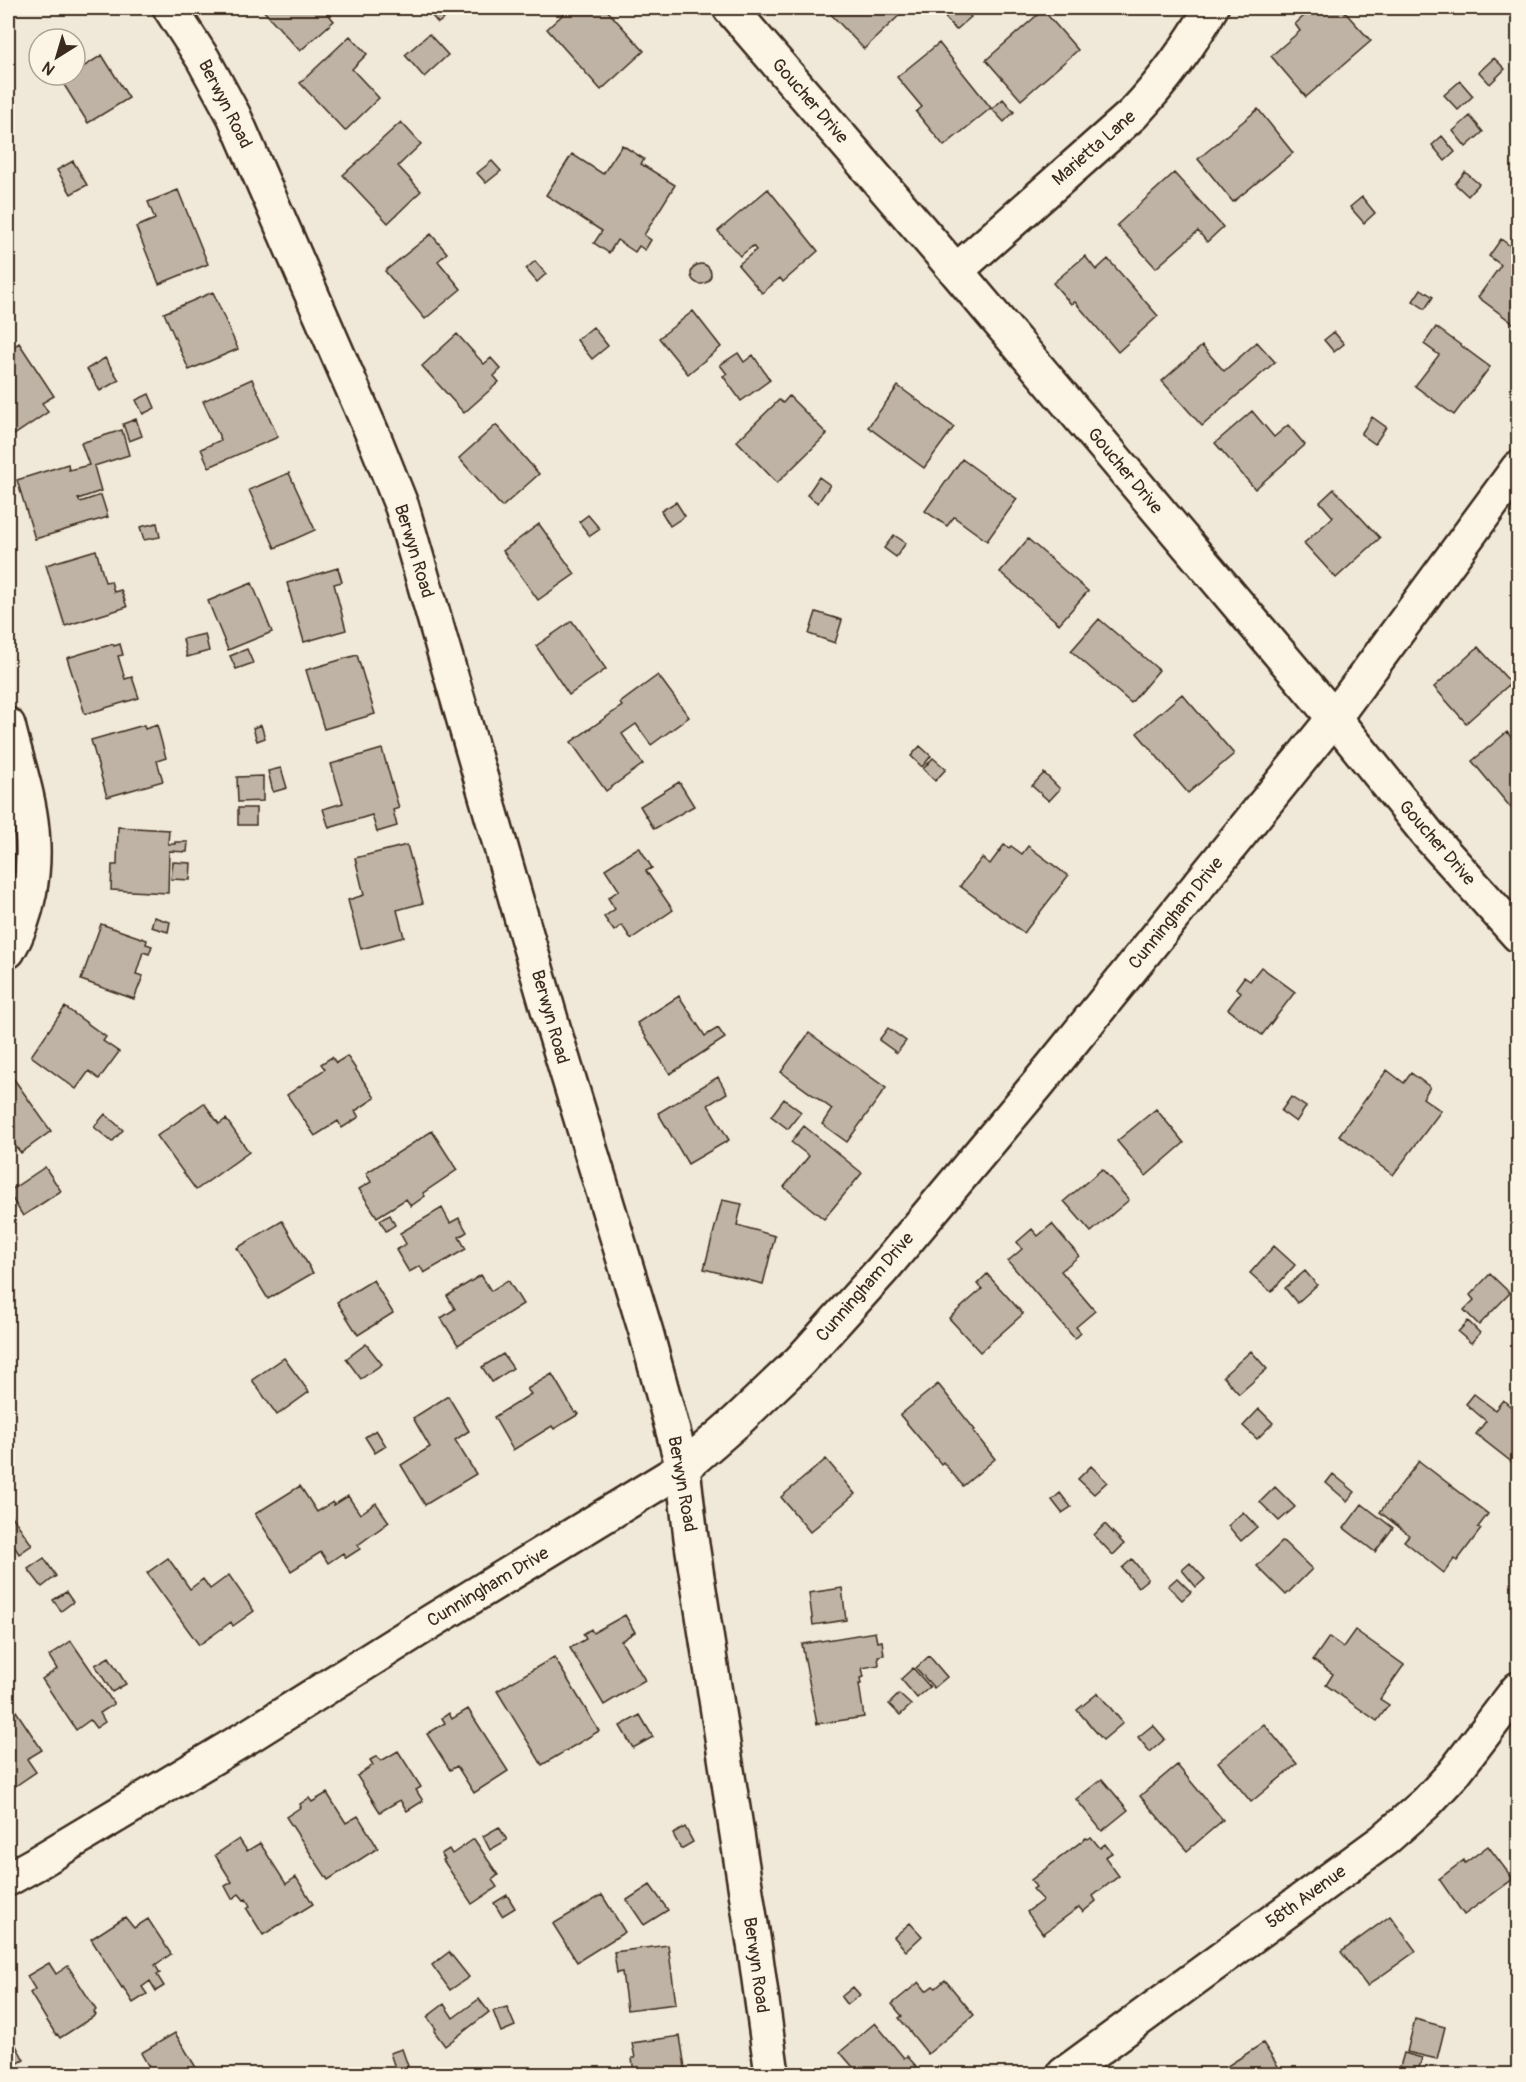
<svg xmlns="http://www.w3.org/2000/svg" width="1526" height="2082" font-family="Pangolin,sans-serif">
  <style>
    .building { fill: #beb3a4; stroke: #3b2a1e; stroke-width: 1.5 }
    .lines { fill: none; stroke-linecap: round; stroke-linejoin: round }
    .minor-casing { stroke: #3b2a1e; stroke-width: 38 }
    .minor { stroke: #fcf5e5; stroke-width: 33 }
    .labels { text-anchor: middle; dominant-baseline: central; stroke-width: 4.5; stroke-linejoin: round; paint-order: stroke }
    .street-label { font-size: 18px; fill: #3b2a1e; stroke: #fcf5e5 }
  </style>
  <rect width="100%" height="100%" fill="#f0e9d9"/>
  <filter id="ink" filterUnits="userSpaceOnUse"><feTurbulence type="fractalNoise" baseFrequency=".0167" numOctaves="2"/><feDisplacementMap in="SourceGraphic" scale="12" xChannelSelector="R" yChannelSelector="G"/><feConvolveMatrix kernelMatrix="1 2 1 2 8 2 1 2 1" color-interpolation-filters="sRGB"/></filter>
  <g filter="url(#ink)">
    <path class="building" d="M 261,8 L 323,8 L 334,21 L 300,51 Z
      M 428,8 L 443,8 L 449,15 L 438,23 L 426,9 Z
      M 570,8 L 605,8 L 644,51 L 601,90 L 547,29 Z
      M 825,8 L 907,8 L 864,49 Z
      M 953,8 L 964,8 L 971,17 L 956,30 L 943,15 Z
      M 1313,8 L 1341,8 L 1371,41 L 1306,97 L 1271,56 L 1300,31 L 1295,24 Z
      M 1043,10 L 1078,50 L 1021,100 L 986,60 Z
      M 429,34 L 448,55 L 424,77 L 405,55 Z
      M 350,36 L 367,54 L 352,69 L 379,98 L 345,131 L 300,83 Z
      M 939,43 L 991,108 L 944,146 L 916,112 L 922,107 L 897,77 Z
      M 102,55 L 129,98 L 88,123 L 61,80 L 70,75 L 75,75 L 75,72 Z
      M 1494,58 L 1505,69 L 1490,84 L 1479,72 Z
      M 1460,81 L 1473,96 L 1458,110 L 1444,95 Z
      M 1003,99 L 1014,112 L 1004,122 L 992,109 Z
      M 1258,109 L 1293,153 L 1233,202 L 1198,159 Z
      M 1470,116 L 1483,132 L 1466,147 L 1453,131 Z
      M 401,122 L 421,144 L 398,166 L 421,191 L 388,223 L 343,175 Z
      M 1442,136 L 1455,152 L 1445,161 L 1432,145 Z
      M 622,145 L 644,159 L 641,164 L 675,185 L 644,235 L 651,240 L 645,250 L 639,246 L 635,252 L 617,240 L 609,253 L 594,243 L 602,231 L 546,195 L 572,154 L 603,174 Z
      M 73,161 L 87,185 L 71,194 L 57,170 Z
      M 492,161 L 501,171 L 486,183 L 477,173 Z
      M 1465,172 L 1479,184 L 1468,196 L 1455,184 Z
      M 1174,173 L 1223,227 L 1207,242 L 1198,231 L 1156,268 L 1117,225 Z
      M 768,189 L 818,251 L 783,282 L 780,278 L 762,293 L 738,265 L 756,250 L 753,246 L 740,256 L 718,231 Z
      M 178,190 L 208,264 L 159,284 L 136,227 L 155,219 L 148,202 Z
      M 1362,197 L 1375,213 L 1364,223 L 1350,207 Z
      M 431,234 L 447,253 L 438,261 L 461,289 L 425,319 L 385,271 Z
      M 1501,239 L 1518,252 L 1518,327 L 1478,297 L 1501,265 L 1489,256 Z
      M 1085,256 L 1096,270 L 1108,259 L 1158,316 L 1118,352 L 1075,302 L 1071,304 L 1053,283 Z
      M 535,261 L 546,274 L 537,282 L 526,269 Z
      M691 274a10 10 0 1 1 20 0a10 10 0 1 1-20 0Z
      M 1421,289 L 1433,297 L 1425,309 L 1413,301 Z
      M 213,292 L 238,349 L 189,370 L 164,313 Z
      M 693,311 L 721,347 L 688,374 L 659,338 Z
      M 593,327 L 608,346 L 592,359 L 577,340 Z
      M 1436,327 L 1490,367 L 1454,415 L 1415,386 L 1439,355 L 1424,344 Z
      M 1334,332 L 1344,344 L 1334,352 L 1324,340 Z
      M 457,334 L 484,364 L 491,358 L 501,369 L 494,376 L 499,382 L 464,413 L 422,366 Z
      M 1257,342 L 1275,362 L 1202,426 L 1162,381 L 1202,346 L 1224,371 Z
      M 19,343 L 54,396 L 42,403 L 48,412 L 8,439 L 8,369 L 10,367 L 8,364 L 8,351 Z
      M 738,353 L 744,362 L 753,355 L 770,380 L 741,401 L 723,376 L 727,374 L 720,365 Z
      M 105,358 L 119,380 L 100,391 L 87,369 Z
      M 252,379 L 278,437 L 209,467 L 201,449 L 221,440 L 203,401 Z
      M 898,386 L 954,427 L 924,468 L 868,427 Z
      M 149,394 L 155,408 L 143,414 L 136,400 Z
      M 789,396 L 827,434 L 777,483 L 737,441 L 779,400 L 783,403 Z
      M 1252,411 L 1274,437 L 1288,425 L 1305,445 L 1255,489 L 1215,443 Z
      M 1372,417 L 1386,427 L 1375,444 L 1361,434 Z
      M 136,419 L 142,436 L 129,441 L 123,424 Z
      M 496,425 L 539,474 L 502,507 L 459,458 Z
      M 122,430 L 129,455 L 94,466 L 101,491 L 78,499 L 80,502 L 101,495 L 108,517 L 35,539 L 17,480 L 68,464 L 69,470 L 89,465 L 81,443 Z
      M 962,459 L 1017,499 L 987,541 L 954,517 L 947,526 L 925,511 Z
      M 289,473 L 315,530 L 275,548 L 249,490 Z
      M 819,477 L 830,485 L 818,503 L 807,495 Z
      M 1334,489 L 1380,538 L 1336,578 L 1304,543 L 1333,517 L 1320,502 Z
      M 676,502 L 685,516 L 670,526 L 661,511 Z
      M 588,515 L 600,529 L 590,536 L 579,522 Z
      M 157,523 L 160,537 L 144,540 L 140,527 Z
      M 539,524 L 575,574 L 538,600 L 503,551 Z
      M 894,535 L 906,543 L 896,557 L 884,548 Z
      M 1028,539 L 1088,591 L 1059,624 L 1000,572 Z
      M 96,550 L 105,582 L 111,581 L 114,592 L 121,590 L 127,607 L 65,626 L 46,565 Z
      M 338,568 L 342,582 L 334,584 L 346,630 L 304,642 L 287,583 Z
      M 252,583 L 272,632 L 228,650 L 208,601 Z
      M 816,612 L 842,620 L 835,643 L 809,634 Z
      M 1099,619 L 1159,670 L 1131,703 L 1071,651 Z
      M 572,621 L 606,669 L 569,695 L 536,646 Z
      M 205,634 L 209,651 L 187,657 L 183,639 Z
      M 113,644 L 114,646 L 120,644 L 123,655 L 118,656 L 125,679 L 132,677 L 139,698 L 85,714 L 67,658 Z
      M 1478,647 L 1511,683 L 1466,723 L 1434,687 Z
      M 247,649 L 253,663 L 236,669 L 230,656 Z
      M 357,655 L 375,714 L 324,729 L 306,670 Z
      M 658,675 L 689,717 L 651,745 L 636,724 L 622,734 L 643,764 L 606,791 L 571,742 L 622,706 L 620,703 Z
      M 1182,694 L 1234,754 L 1188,793 L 1137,733 Z
      M 144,725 L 145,729 L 157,725 L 166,758 L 157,761 L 163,781 L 107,797 L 91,740 Z
      M 261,725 L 265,738 L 257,741 L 253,728 Z
      M 1507,732 L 1518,746 L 1518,802 L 1511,808 L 1472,761 Z
      M 920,746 L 931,756 L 922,767 L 911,756 Z
      M 382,749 L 399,808 L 393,810 L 397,826 L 377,832 L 372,815 L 329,828 L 323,809 L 343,803 L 331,764 Z
      M 933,758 L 946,769 L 935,781 L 923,769 Z
      M 281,768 L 287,788 L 273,792 L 268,771 Z
      M 1044,773 L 1060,789 L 1049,801 L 1032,786 Z
      M 263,776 L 263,801 L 238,802 L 237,777 Z
      M 679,782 L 694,806 L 654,829 L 640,806 Z
      M 238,808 L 256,808 L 256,825 L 238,825 Z
      M 118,827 L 169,830 L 168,844 L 175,844 L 175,842 L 188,842 L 187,852 L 169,851 L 168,893 L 111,890 L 112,865 L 117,865 Z
      M 407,845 L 423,903 L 397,910 L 404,937 L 361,949 L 348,900 L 364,895 L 355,858 Z
      M 1004,845 L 1009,848 L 1011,846 L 1022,854 L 1028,846 L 1068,876 L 1024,933 L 960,886 L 982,858 L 990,864 Z
      M 639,847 L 652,868 L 646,871 L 673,910 L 631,939 L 622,925 L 614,931 L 604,917 L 615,909 L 608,898 L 619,890 L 605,869 Z
      M 173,862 L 191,863 L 190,880 L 171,879 Z
      M 154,917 L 170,922 L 168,932 L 151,927 Z
      M 101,924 L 147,940 L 146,944 L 152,946 L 149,954 L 143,952 L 136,974 L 143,976 L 134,999 L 81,980 Z
      M 1261,967 L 1295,992 L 1262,1035 L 1228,1009 L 1241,992 L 1236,988 L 1244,977 L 1250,981 Z
      M 679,996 L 705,1036 L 718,1028 L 725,1038 L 670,1074 L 637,1023 Z
      M 65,1007 L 106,1037 L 103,1041 L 119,1052 L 99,1079 L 89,1071 L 76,1089 L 31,1056 Z
      M 888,1028 L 906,1041 L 897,1053 L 879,1040 Z
      M 809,1033 L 886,1088 L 847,1142 L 822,1124 L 832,1109 L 781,1072 Z
      M 347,1056 L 375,1098 L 355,1111 L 359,1117 L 342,1128 L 338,1121 L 315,1136 L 287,1095 L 325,1069 L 321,1064 L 332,1057 L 336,1063 Z
      M 1387,1070 L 1404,1083 L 1411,1073 L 1430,1087 L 1423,1098 L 1441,1111 L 1393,1175 L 1339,1135 Z
      M 11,1075 L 51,1131 L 21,1153 L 13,1143 L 8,1147 L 8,1077 Z
      M 718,1077 L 727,1093 L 708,1105 L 729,1140 L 688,1164 L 658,1113 Z
      M 1291,1097 L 1306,1107 L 1296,1122 L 1281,1111 Z
      M 784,1099 L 801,1112 L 788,1129 L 771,1116 Z
      M 204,1103 L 219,1124 L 226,1119 L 249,1152 L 196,1190 L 157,1136 Z
      M 1156,1109 L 1184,1143 L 1146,1176 L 1117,1141 Z
      M 105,1114 L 123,1130 L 112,1142 L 94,1127 Z
      M 804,1126 L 862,1173 L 824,1219 L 784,1187 L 809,1156 L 791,1142 Z
      M 432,1131 L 457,1170 L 423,1193 L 425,1196 L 411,1206 L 406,1199 L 377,1217 L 359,1189 L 371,1182 L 366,1173 Z
      M 45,1167 L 61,1191 L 23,1216 L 8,1192 Z
      M 1102,1169 L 1129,1200 L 1091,1232 L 1064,1201 Z
      M 722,1200 L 742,1204 L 737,1225 L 775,1236 L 763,1284 L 704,1269 Z
      M 442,1208 L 450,1223 L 459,1218 L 467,1232 L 459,1237 L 466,1249 L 424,1273 L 420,1266 L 409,1272 L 396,1250 L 406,1244 L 400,1233 Z
      M 390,1215 L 395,1225 L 386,1231 L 380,1220 Z
      M 282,1221 L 313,1273 L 268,1299 L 237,1248 Z
      M 1052,1224 L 1079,1256 L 1061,1271 L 1095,1311 L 1076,1327 L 1081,1333 L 1075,1339 L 1008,1261 L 1022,1249 L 1017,1242 L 1032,1229 L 1038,1236 Z
      M 1274,1246 L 1295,1265 L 1271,1292 L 1250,1273 Z
      M 1305,1271 L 1317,1285 L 1297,1303 L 1285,1288 Z
      M 987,1274 L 1023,1314 L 980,1352 L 949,1318 L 982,1289 L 977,1284 Z
      M 1490,1274 L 1510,1293 L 1479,1325 L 1464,1310 L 1474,1300 L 1470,1295 Z
      M 481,1275 L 491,1291 L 508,1280 L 523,1304 L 458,1345 L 441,1318 L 455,1309 L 447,1296 Z
      M 373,1280 L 393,1313 L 358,1335 L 337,1302 Z
      M 1468,1321 L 1480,1333 L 1471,1343 L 1458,1332 Z
      M 366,1344 L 382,1364 L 361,1379 L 346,1359 Z
      M 1251,1351 L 1267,1369 L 1239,1394 L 1223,1376 Z
      M 503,1354 L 513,1368 L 492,1382 L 482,1367 Z
      M 284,1358 L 309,1392 L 277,1415 L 252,1380 Z
      M 552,1374 L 575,1413 L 577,1412 L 579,1414 L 554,1429 L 552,1426 L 513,1450 L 494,1417 L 531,1394 L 527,1389 Z
      M 938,1384 L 975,1430 L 973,1431 L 995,1459 L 963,1486 L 943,1462 L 941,1464 L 900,1415 Z
      M 1474,1394 L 1495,1410 L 1503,1400 L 1518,1413 L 1518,1467 L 1476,1434 L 1486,1421 L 1466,1404 Z
      M 448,1396 L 469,1431 L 455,1440 L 476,1474 L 425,1505 L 401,1465 L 430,1447 L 413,1418 Z
      M 1259,1409 L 1273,1423 L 1257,1439 L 1243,1426 Z
      M 376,1430 L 386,1446 L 375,1453 L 365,1437 Z
      M 826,1459 L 855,1494 L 810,1532 L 781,1497 Z
      M 1419,1461 L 1488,1514 L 1478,1527 L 1481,1529 L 1457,1561 L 1454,1559 L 1444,1573 L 1404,1541 L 1409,1535 L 1380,1512 Z
      M 1091,1466 L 1107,1482 L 1094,1494 L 1078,1479 Z
      M 1333,1474 L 1355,1492 L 1347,1501 L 1326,1483 Z
      M 300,1486 L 317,1512 L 333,1502 L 334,1505 L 348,1496 L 360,1514 L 376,1503 L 389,1522 L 358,1545 L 360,1549 L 346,1558 L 343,1553 L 328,1563 L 321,1552 L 291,1571 L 255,1514 Z
      M 1275,1487 L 1295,1507 L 1279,1521 L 1260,1502 Z
      M 1060,1493 L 1071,1507 L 1062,1513 L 1052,1500 Z
      M 1362,1504 L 1393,1528 L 1375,1552 L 1344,1528 Z
      M 1243,1512 L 1257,1527 L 1241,1541 L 1228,1526 Z
      M 12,1516 L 32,1545 L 19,1554 L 8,1536 L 8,1520 Z
      M 1105,1524 L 1124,1544 L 1113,1555 L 1094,1535 Z
      M 1283,1541 L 1312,1569 L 1286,1595 L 1257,1566 Z
      M 44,1558 L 56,1576 L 42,1587 L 28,1569 Z
      M 168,1558 L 190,1589 L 203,1579 L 210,1589 L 229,1575 L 254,1611 L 233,1626 L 231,1622 L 199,1645 L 147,1573 Z
      M 1132,1559 L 1148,1579 L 1138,1587 L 1122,1568 Z
      M 1190,1563 L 1205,1579 L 1196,1587 L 1182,1570 Z
      M 1177,1578 L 1191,1592 L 1182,1600 L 1168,1586 Z
      M 842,1588 L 846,1620 L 813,1625 L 809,1593 Z
      M 66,1592 L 73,1602 L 61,1611 L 53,1600 Z
      M 625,1615 L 635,1632 L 621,1641 L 645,1680 L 604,1705 L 570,1648 L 586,1639 L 583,1634 L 591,1629 L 593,1633 Z
      M 1355,1630 L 1404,1665 L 1380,1699 L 1389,1705 L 1377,1721 L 1326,1685 L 1333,1674 L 1313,1660 L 1329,1637 L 1343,1647 Z
      M 875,1632 L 877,1642 L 882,1641 L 884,1655 L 878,1656 L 879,1665 L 862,1668 L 864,1677 L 860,1678 L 861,1684 L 859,1684 L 864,1717 L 817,1724 L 802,1644 Z
      M 71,1641 L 114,1704 L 100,1713 L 105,1722 L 96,1728 L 90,1720 L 76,1730 L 42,1679 L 57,1669 L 49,1656 Z
      M 929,1656 L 947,1677 L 934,1688 L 916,1668 Z
      M 109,1657 L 126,1684 L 112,1692 L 95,1665 Z
      M 554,1657 L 599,1731 L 542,1765 L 497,1691 Z
      M 913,1668 L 930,1687 L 917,1698 L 901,1679 Z
      M 1098,1693 L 1123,1723 L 1103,1740 L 1077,1710 Z
      M 899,1694 L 911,1705 L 900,1715 L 889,1704 Z
      M 8,1699 L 42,1750 L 27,1759 L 36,1772 L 11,1789 L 8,1784 Z
      M 468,1709 L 508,1771 L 474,1793 L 457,1766 L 450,1770 L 427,1734 L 445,1723 L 442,1718 L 449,1713 L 452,1719 Z
      M 640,1715 L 653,1737 L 633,1748 L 620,1726 Z
      M 1264,1724 L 1297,1764 L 1251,1802 L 1218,1762 Z
      M 1153,1725 L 1165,1739 L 1150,1752 L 1138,1737 Z
      M 398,1751 L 421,1787 L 416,1790 L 423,1801 L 407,1811 L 400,1800 L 380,1812 L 357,1776 L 373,1765 L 370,1760 L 377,1756 L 381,1761 Z
      M 1177,1765 L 1223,1820 L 1187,1851 L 1140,1796 Z
      M 1102,1779 L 1128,1810 L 1102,1831 L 1076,1799 Z
      M 327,1793 L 346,1823 L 358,1816 L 378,1848 L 328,1880 L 286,1817 L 301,1807 L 300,1804 L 309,1798 L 312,1802 Z
      M 499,1827 L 507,1840 L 490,1850 L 483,1836 Z
      M 685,1827 L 693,1842 L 681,1849 L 673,1834 Z
      M 1091,1837 L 1100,1848 L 1105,1844 L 1112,1853 L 1105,1857 L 1119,1876 L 1093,1896 L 1096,1901 L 1083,1912 L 1079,1907 L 1043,1934 L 1027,1912 L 1043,1900 L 1033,1889 L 1036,1887 L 1031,1880 L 1086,1838 L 1088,1839 Z
      M 239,1839 L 247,1851 L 260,1843 L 286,1884 L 296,1877 L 313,1904 L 263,1935 L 247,1909 L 250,1906 L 246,1899 L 244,1900 L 239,1894 L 232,1899 L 225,1886 L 232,1882 L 215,1855 Z
      M 474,1839 L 498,1875 L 492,1880 L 497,1887 L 472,1904 L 443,1860 L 445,1859 L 441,1854 L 449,1849 L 452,1854 Z
      M 1488,1846 L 1513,1879 L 1464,1915 L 1439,1879 L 1464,1860 L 1465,1863 Z
      M 650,1885 L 668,1910 L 644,1925 L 627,1900 Z
      M 507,1895 L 515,1908 L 502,1916 L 494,1903 Z
      M 602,1895 L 625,1932 L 577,1962 L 553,1924 Z
      M 1390,1916 L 1416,1951 L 1367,1986 L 1341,1952 Z
      M 125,1917 L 134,1928 L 148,1919 L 171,1954 L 155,1965 L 160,1973 L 157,1975 L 164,1986 L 156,1991 L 150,1981 L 142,1987 L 147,1994 L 133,2003 L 123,1987 L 122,1988 L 91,1939 Z
      M 910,1923 L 922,1936 L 906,1951 L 894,1937 Z
      M 668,1945 L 676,2004 L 627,2010 L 622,1972 L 617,1973 L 614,1952 Z
      M 449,1952 L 469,1977 L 450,1990 L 432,1965 Z
      M 49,1963 L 56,1974 L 68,1966 L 96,2010 L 94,2012 L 96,2015 L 60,2038 L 57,2034 L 56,2035 L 30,1993 L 35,1989 L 27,1976 Z
      M 945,1980 L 974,2015 L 928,2054 L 899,2018 L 902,2016 L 892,2004 L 919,1982 L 926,1991 L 933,1986 L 936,1988 Z
      M 853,1987 L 860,1995 L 847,2005 L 841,1997 Z
      M 479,1999 L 489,2012 L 445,2046 L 434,2031 L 436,2029 L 427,2017 L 444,2004 L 453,2018 Z
      M 507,2007 L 515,2026 L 501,2032 L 493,2011 Z
      M 1415,2019 L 1445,2027 L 1437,2059 L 1407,2052 Z
      M 875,2023 L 904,2058 L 907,2056 L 917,2067 L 907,2074 L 859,2074 L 840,2052 Z
      M 8,2031 L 24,2060 L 8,2069 Z
      M 175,2033 L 200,2074 L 153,2074 L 141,2053 Z
      M 680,2036 L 686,2074 L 634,2074 L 632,2058 L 635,2058 L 632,2043 Z
      M 1263,2043 L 1283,2074 L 1215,2074 Z
      M 402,2049 L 408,2066 L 396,2071 L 390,2053 Z
      M 1404,2053 L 1422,2058 L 1417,2074 L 1399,2070 Z"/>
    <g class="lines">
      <g class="minor-casing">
        <path id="minor" d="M 170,8 L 203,59 L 234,116 L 376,442 L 402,507 L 554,1030 L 646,1332 L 683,1468 L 691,1538 L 755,1950 L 772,2074
          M 730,8 L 956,271 L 1334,718 L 1430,837 L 1518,935
          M 956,271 L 1133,114 C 1164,81 1189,47 1211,8
          M 8,725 C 16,759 29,795 32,830 C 36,870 29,916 8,951
          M 8,1879 L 35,1864 L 249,1736 L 432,1621 L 683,1468 L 737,1421 L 800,1361 L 883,1269 L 1037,1085 L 1334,718 L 1518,468
          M 1064,2074 L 1384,1840 L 1426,1803 L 1453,1774 L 1518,1689"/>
      </g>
      <use href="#minor" class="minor"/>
    </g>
  </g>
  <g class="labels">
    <g class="street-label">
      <text transform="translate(810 101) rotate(49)">Goucher Drive</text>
      <text transform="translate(225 104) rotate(63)">Berwyn Road</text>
      <text transform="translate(1094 148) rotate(-41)">Marietta Lane</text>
      <text transform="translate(1125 471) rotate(50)">Goucher Drive</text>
      <text transform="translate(414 551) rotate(73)">Berwyn Road</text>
      <text transform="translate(1437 843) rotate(49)">Goucher Drive</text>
      <text transform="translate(1176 913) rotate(-51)">Cunningham Drive</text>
      <text transform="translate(550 1017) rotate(74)">Berwyn Road</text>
      <text transform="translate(865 1287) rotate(-49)">Cunningham Drive</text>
      <text transform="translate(682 1484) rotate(80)">Berwyn Road</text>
      <text transform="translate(488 1587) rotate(-31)">Cunningham Drive</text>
      <text transform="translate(1306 1897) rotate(-36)">58th Avenue</text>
      <text transform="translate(756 1965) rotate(82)">Berwyn Road</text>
    </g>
  </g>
  <rect width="1526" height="2082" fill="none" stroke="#fcf5e5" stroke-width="30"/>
  <rect x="15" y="15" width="1496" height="2052" fill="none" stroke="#3b2a1e" stroke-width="2" filter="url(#ink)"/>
  <g transform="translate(57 57) rotate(217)"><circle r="28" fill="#fcf5e5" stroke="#afa495" stroke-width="1.5"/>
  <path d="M0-4.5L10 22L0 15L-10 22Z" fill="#3b2a1e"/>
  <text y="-9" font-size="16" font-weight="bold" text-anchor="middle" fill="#3b2a1e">N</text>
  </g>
</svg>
